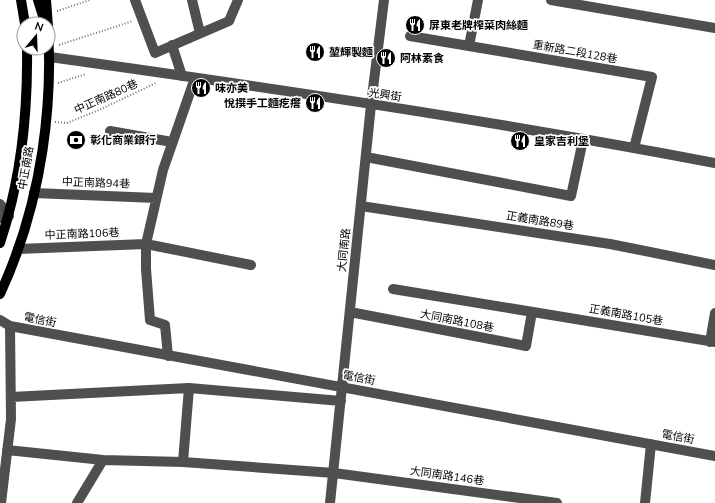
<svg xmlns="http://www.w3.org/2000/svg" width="715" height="503" font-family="'Nunito Sans','Noto Sans TC',sans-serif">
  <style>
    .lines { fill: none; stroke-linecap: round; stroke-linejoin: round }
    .path { stroke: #717171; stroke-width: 2; stroke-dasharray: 1 2; stroke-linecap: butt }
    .minor { stroke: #4f4f4f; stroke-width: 10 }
    .major { stroke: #000; stroke-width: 10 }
    .labels { text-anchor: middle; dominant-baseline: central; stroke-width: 3.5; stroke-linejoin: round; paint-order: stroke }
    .poi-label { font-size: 11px; font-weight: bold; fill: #000; stroke: #fff; text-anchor: start }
    .street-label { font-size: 11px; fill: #000; stroke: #fff }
  </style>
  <rect width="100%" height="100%" fill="#fff"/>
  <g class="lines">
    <path class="path" d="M 57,11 L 90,0
      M 59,45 L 133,21
      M 58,83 L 86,74
      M 55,122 L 67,123 L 99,110 L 156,83"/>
    <path class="minor" d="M 135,0 L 155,53 L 229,21 L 238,0
      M 192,0 L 200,33
      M 478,0 L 469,46 L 652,77 L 634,148
      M 551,0 L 715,28
      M 410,36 L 469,46
      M 172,45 L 182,76
      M 50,57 C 272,88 495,121 715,163
      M 110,131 L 172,142
      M 366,157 L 571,196 L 583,140
      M 34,193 L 156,198
      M 0,204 L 9,216 L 0,218
      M 361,206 L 610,244 L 715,265
      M 18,249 L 146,244 L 251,265
      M 393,289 L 715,342
      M 350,312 L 526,346 L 532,312
      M 0,320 L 10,326 L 715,456
      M 710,342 L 715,313
      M 168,356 L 165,325 L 150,320 L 146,269 L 146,244 L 163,170 L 195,78
      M 11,397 L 189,388 L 341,401
      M 7,450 L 103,460 L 183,462 L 334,473 L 557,503
      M 183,462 L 189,388
      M 1,503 L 11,419 L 10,326
      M 77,503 L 103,460
      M 330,503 L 371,105 L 384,0
      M 645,503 L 651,444"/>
    <path class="major" d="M 21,0 L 25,24
      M 38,0 L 43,16
      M 0,243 C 21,180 28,114 27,48
      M 0,294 C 42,203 56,100 46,0"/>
  </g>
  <defs>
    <g id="restaurant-disc" transform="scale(1)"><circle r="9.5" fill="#000" stroke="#fff"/><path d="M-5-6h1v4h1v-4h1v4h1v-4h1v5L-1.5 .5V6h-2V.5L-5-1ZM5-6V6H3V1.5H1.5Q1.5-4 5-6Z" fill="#fff"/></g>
    <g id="bank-disc" transform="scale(1)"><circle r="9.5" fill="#000" stroke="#fff"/><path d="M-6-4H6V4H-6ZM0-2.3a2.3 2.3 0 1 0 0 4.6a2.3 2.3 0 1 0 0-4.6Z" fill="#fff"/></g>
  </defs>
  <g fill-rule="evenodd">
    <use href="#restaurant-disc" x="415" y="25"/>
    <use href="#restaurant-disc" x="315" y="52"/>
    <use href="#restaurant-disc" x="386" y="58"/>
    <use href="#restaurant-disc" x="201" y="88"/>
    <use href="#restaurant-disc" x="315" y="103"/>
    <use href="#bank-disc" x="76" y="140"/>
    <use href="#restaurant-disc" x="520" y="141"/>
  </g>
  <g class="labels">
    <g class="poi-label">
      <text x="429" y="25">屏東老牌榨菜肉絲麵</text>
      <text x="329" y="52">堃輝製麵</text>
      <text x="400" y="58">阿林素食</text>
      <text x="215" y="88">味亦美</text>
      <text x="301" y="103" text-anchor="end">悅撰手工麵疙瘩</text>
      <text x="90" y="140">彰化商業銀行</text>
      <text x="534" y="141">皇家吉利堡</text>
    </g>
    <g class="street-label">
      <text transform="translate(575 52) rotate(10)">重新路二段128巷</text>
      <text transform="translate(385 95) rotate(9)">光興街</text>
      <text transform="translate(106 97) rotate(-24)">中正南路80巷</text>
      <text transform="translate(26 168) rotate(-80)">中正南路</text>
      <text transform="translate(96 183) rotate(2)">中正南路94巷</text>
      <text transform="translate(540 221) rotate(9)">正義南路89巷</text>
      <text transform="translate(82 234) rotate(-2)">中正南路106巷</text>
      <text transform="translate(344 250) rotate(-84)">大同南路</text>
      <text transform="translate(626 315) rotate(10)">正義南路105巷</text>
      <text transform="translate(40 320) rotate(11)">電信街</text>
      <text transform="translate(457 321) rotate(11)">大同南路108巷</text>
      <text transform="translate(359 378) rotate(10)">電信街</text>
      <text transform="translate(678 437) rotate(10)">電信街</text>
      <text transform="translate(447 476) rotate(8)">大同南路146巷</text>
    </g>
  </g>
  <g transform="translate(36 36) rotate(19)"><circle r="19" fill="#ffffff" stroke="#999999"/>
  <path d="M0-3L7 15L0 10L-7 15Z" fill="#000000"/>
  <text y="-6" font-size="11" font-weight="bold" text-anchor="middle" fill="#000000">N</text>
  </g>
</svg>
